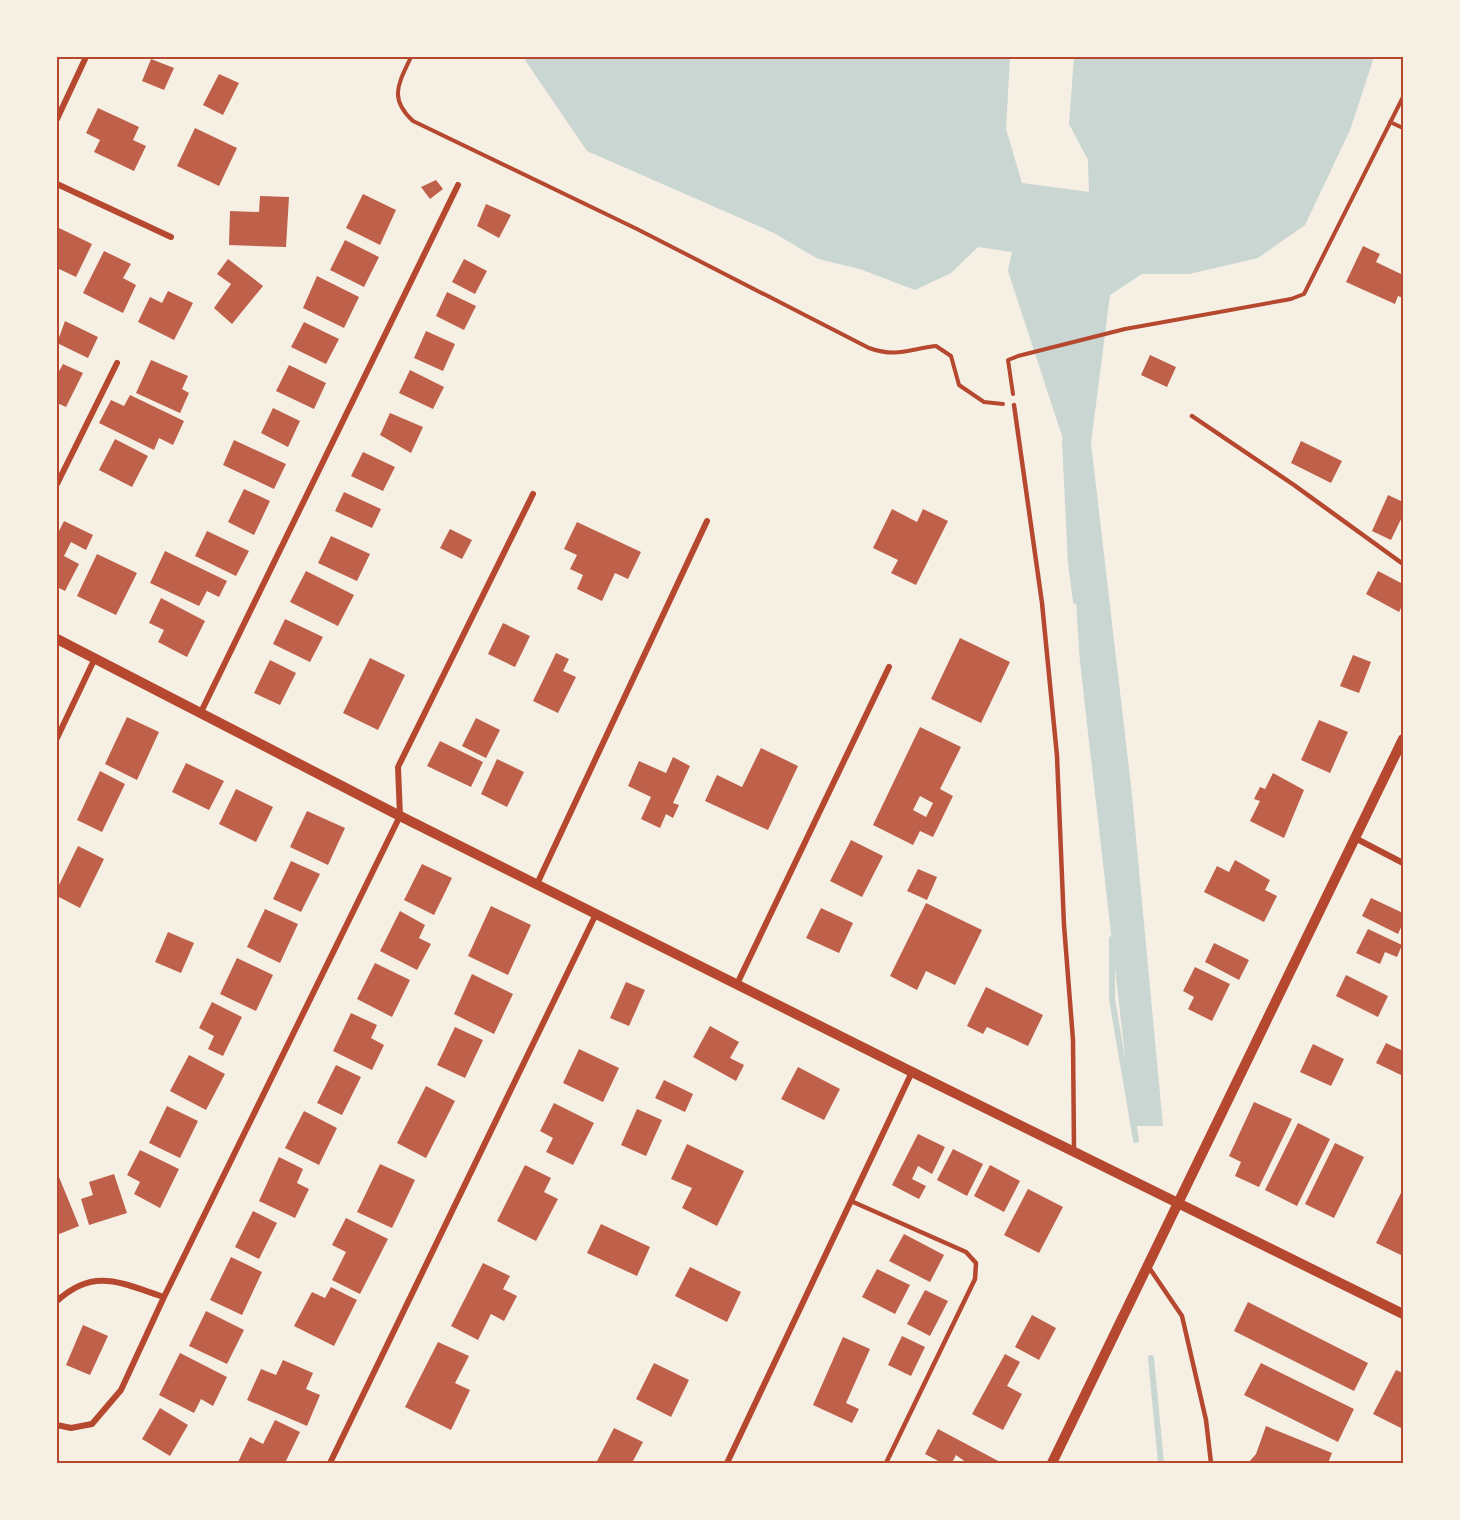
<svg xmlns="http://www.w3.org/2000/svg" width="1460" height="1520" font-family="'DejaVu Sans',sans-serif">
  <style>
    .water { fill: #c9d6d2 }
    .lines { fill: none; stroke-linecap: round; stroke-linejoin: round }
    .stream { stroke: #c9d6d2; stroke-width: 6 }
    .building { fill: #bf614a; fill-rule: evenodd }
    .path { stroke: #b5482f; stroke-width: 4 }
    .service { stroke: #b5482f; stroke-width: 4.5 }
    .minor { stroke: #b5482f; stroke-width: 6 }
    .tertiary { stroke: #b5482f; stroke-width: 10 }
    .neatline { fill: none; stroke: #b5482f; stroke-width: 2 }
  </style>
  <rect width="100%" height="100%" fill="#f6efe4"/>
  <path class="water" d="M 523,57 L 1010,57 L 1006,129 L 1022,183 L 1089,192 L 1088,160 L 1069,124 L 1074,57 L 1374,57 L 1350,130 L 1305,225 L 1258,258 L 1189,274 L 1142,274 L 1110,295 L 1091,443 L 1132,795 L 1163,1126 L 1133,1126 L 1080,662 L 1066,448 L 1008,271 L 1012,252 L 978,247 L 951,273 L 915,290 L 860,269 L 818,259 L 774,233 L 587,151 Z"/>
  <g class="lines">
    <path class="stream" d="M 1065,441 L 1071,563 L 1076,601
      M 1112,939 L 1112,999 L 1136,1140
      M 1151,1358 L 1161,1463"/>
  </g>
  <path class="building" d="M 151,59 L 174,68 L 164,90 L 142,81 Z
    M 219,74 L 239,83 L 223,115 L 203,105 Z
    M 98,108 L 139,127 L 133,140 L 146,146 L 134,171 L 94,152 L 100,140 L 86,133 Z
    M 195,128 L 237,148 L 219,186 L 177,166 Z
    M 436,180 L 443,189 L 430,199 L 421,187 Z
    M 363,194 L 396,210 L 380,245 L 346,228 Z
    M 260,196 L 289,197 L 286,247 L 229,245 L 230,211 L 259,212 Z
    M 486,204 L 511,215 L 499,238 L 477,226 Z
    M 57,227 L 92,244 L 76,277 L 57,268 Z
    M 345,240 L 379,257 L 364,287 L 330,270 Z
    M 1363,246 L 1380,254 L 1376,262 L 1403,275 L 1403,298 L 1398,296 L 1395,304 L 1346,282 Z
    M 104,251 L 131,264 L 123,278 L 136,285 L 123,313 L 83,293 Z
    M 228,259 L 263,286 L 232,324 L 214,308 L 231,284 L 217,274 Z
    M 464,259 L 487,271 L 475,294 L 452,282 Z
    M 317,276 L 359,297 L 344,328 L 303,308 Z
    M 168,291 L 193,303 L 174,340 L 138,322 L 150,297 L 162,303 Z
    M 447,292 L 476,306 L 464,330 L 436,316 Z
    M 65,321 L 98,337 L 88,358 L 57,343 Z
    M 304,322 L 339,339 L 326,364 L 291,347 Z
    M 426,331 L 455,344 L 443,371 L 414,358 Z
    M 1150,355 L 1176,367 L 1167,387 L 1141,375 Z
    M 151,360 L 188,376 L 182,389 L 189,393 L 180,413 L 136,393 Z
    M 63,364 L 83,373 L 66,407 L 57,403 L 57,375 Z
    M 289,365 L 326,383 L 314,409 L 276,391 Z
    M 410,370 L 444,387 L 433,409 L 399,393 Z
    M 130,395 L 184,421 L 173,445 L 159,438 L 154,450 L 99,423 L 111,400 L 124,406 Z
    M 273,408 L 300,421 L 288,447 L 261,433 Z
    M 390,413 L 423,427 L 411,453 L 380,435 Z
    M 115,439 L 148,456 L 132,487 L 99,470 Z
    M 234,440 L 286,464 L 274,489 L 223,465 Z
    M 1301,441 L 1342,461 L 1331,483 L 1291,463 Z
    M 363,452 L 395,467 L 383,491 L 351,476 Z
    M 244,489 L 270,501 L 254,535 L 228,522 Z
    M 344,492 L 381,509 L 372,528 L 335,511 Z
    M 1388,495 L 1403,502 L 1403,515 L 1391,540 L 1372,531 Z
    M 892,509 L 917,522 L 923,509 L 948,521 L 916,585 L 891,573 L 898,560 L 873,548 Z
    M 64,521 L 93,535 L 86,550 L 71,542 L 64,556 L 79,564 L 65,591 L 57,587 L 57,535 Z
    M 577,522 L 641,552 L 628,579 L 615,573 L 602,601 L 577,589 L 583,575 L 570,569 L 577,555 L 564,549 Z
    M 450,529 L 472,540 L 462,559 L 440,548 Z
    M 207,531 L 249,551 L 236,576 L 195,556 Z
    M 331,536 L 370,554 L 357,581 L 318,563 Z
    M 165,551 L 227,581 L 219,597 L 207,591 L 199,606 L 150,583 Z
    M 97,554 L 137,573 L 116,615 L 77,596 Z
    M 306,571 L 354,595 L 338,626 L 290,602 Z
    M 1378,571 L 1403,584 L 1403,604 L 1399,612 L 1366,594 Z
    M 161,598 L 205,621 L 187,657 L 158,642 L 164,630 L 149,623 Z
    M 285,619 L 323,637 L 310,662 L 273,644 Z
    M 503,623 L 530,636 L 515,667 L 488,654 Z
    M 960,638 L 1010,662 L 981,723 L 931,699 Z
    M 556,653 L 569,659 L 563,671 L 576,677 L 558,713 L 533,701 Z
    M 1353,655 L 1371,662 L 1359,693 L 1340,686 Z
    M 370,658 L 405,675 L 378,730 L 343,713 Z
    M 270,660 L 296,673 L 280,705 L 254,693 Z
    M 127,717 L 159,732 L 137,780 L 105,764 Z
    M 476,718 L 500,730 L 486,758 L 462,746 Z
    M 1319,720 L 1348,732 L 1330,773 L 1301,760 Z
    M 920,727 L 961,747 L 940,789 L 953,796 L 933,837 L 920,831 L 913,845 L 873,825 ZM 920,796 L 933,803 L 926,817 L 913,810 Z
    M 440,741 L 483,762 L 471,787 L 427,766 Z
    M 761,748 L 798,766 L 768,830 L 705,801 L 717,775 L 742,787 Z
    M 673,757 L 690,766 L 673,803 L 679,805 L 673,818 L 666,814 L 660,828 L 641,819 L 651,797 L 628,786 L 639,761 L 666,773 Z
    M 497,759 L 524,772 L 507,807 L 481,794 Z
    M 186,763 L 224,781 L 209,810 L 172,792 Z
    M 100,771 L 125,784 L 102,832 L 77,820 Z
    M 1273,773 L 1304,790 L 1284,838 L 1250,821 L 1260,801 L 1254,799 L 1260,787 L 1265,789 Z
    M 236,789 L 273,807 L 256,842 L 219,824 Z
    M 307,811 L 345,828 L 328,865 L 290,847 Z
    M 851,840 L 883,856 L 862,897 L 830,881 Z
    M 78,846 L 104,859 L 80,908 L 57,896 L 57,889 Z
    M 1235,860 L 1270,880 L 1265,890 L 1277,896 L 1264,922 L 1204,892 L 1217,866 L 1229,872 Z
    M 291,861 L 320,874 L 301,912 L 273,899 Z
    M 422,864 L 452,878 L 434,915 L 404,900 Z
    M 918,869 L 937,877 L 927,900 L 907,891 Z
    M 1371,898 L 1403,913 L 1403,923 L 1398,934 L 1362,916 Z
    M 926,903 L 982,930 L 955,985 L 926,971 L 917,990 L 890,976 Z
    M 491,906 L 531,925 L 508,975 L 468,956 Z
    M 821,908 L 853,923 L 839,953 L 806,938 Z
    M 265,909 L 298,924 L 280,963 L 247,947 Z
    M 400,911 L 425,925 L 419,938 L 431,944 L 417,970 L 380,951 Z
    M 1368,929 L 1402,945 L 1397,957 L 1385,952 L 1380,964 L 1356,953 Z
    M 168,932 L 194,943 L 181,973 L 155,962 Z
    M 1214,943 L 1249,960 L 1239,980 L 1205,962 Z
    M 237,958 L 273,975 L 256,1011 L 220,994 Z
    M 375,963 L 410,980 L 392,1017 L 357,999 Z
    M 1195,967 L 1230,984 L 1212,1021 L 1188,1009 L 1194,997 L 1183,991 Z
    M 472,974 L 513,994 L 494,1034 L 454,1014 Z
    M 1346,975 L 1388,996 L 1378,1017 L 1336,996 Z
    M 626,982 L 645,990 L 629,1026 L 610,1018 Z
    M 986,987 L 1043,1015 L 1028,1046 L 987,1027 L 983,1034 L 967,1026 Z
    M 212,1002 L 242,1017 L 223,1056 L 208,1049 L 214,1036 L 199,1028 Z
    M 351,1013 L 377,1025 L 371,1038 L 384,1045 L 372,1070 L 333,1051 Z
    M 710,1026 L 739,1042 L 730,1058 L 744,1065 L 736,1081 L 693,1057 Z
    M 455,1027 L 483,1040 L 465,1078 L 437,1065 Z
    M 1386,1043 L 1403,1051 L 1401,1075 L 1376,1063 Z
    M 1313,1044 L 1344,1059 L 1331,1086 L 1300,1072 Z
    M 579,1049 L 619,1068 L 603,1102 L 563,1083 Z
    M 189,1055 L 225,1074 L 206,1110 L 170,1091 Z
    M 336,1065 L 361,1077 L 342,1115 L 317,1103 Z
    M 798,1067 L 840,1089 L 824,1120 L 781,1099 Z
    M 664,1080 L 693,1094 L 685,1112 L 655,1098 Z
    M 426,1086 L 455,1101 L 426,1158 L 397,1143 Z
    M 1254,1102 L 1292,1119 L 1259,1187 L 1235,1176 L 1241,1162 L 1229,1156 Z
    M 554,1103 L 594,1123 L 573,1165 L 546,1152 L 553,1138 L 540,1131 Z
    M 167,1106 L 198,1121 L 180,1158 L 149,1143 Z
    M 637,1109 L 662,1120 L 646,1156 L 621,1145 Z
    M 304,1111 L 337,1128 L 319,1165 L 285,1148 Z
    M 1298,1123 L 1330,1139 L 1297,1206 L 1265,1190 Z
    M 918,1134 L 945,1147 L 932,1174 L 918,1166 L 912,1179 L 926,1186 L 919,1199 L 892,1185 Z
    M 1335,1143 L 1364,1157 L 1334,1218 L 1305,1204 Z
    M 687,1144 L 744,1171 L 717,1226 L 682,1208 L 692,1188 L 671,1179 Z
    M 953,1149 L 983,1164 L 967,1196 L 937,1180 Z
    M 140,1150 L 179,1169 L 160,1208 L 134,1194 L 140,1182 L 127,1175 Z
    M 279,1157 L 303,1169 L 297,1183 L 309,1189 L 295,1218 L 259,1201 Z
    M 380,1164 L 415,1180 L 392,1228 L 357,1212 Z
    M 525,1165 L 551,1178 L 544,1192 L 558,1199 L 536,1241 L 497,1221 Z
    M 990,1165 L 1020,1181 L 1004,1212 L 974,1196 Z
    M 114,1174 L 127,1213 L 89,1225 L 81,1199 L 93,1195 L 89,1182 Z
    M 59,1177 L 79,1226 L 57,1235 L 57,1178 Z
    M 1028,1189 L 1063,1207 L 1039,1253 L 1004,1235 Z
    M 1403,1189 L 1403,1256 L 1376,1243 Z
    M 253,1211 L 277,1223 L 259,1259 L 235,1247 Z
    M 346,1218 L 388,1239 L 360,1294 L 332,1280 L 346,1252 L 332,1245 Z
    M 601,1224 L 650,1247 L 637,1276 L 587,1253 Z
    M 904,1234 L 944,1255 L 930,1282 L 889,1261 Z
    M 231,1257 L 262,1272 L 242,1315 L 210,1300 Z
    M 483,1263 L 510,1276 L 503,1289 L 517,1296 L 504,1321 L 491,1314 L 478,1340 L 451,1326 Z
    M 690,1267 L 741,1292 L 727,1322 L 675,1296 Z
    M 877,1269 L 910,1285 L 895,1314 L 862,1297 Z
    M 331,1287 L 357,1300 L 334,1346 L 294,1326 L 312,1292 L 325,1298 Z
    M 925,1290 L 948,1301 L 930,1336 L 907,1324 Z
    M 1248,1302 L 1368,1363 L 1354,1391 L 1234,1331 Z
    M 206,1311 L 244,1330 L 227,1364 L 189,1346 Z
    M 1032,1315 L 1056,1328 L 1039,1360 L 1015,1347 Z
    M 83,1325 L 108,1336 L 90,1375 L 66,1365 Z
    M 902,1336 L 925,1347 L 911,1376 L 888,1365 Z
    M 843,1337 L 870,1349 L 846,1403 L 859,1409 L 852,1423 L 813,1405 Z
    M 438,1342 L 469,1356 L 455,1383 L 470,1390 L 451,1430 L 405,1407 Z
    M 180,1353 L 227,1377 L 213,1406 L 201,1399 L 194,1413 L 159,1395 Z
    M 1005,1354 L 1020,1362 L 1007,1386 L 1022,1394 L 1003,1430 L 972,1414 Z
    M 283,1360 L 313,1373 L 306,1389 L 320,1395 L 307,1426 L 247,1400 L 261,1369 L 276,1375 Z
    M 654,1363 L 689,1380 L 671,1417 L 636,1399 Z
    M 1261,1363 L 1354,1409 L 1338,1442 L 1244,1395 Z
    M 1396,1370 L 1403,1373 L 1403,1429 L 1373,1414 Z
    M 160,1408 L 188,1425 L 170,1456 L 142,1439 Z
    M 275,1420 L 300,1432 L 285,1463 L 238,1462 L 250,1437 L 263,1444 Z
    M 1266,1426 L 1332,1453 L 1328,1463 L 1248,1463 L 1256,1454 Z
    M 614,1428 L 643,1442 L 632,1463 L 596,1463 Z
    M 938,1429 L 1002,1463 L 967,1463 L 956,1455 L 952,1463 L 942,1463 L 925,1454 Z"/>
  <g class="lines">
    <path class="path" d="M 411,57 C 399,83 388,98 413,121 L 637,229 L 869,348 C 897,358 909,349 936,346 L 951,356 L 959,385 L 984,402 L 1003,404
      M 1390,122 L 1403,128
      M 1013,394 L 1008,360 L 1018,356 L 1125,329 L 1291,299 L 1304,294 L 1403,97"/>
    <path class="service" d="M 1014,405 L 1042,603 L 1057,756 L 1064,925 L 1073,1040 L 1074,1150
      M 1192,416 L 1294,485 L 1403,564
      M 851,1201 L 966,1252 L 976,1263 L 975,1279 L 886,1463
      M 1148,1266 L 1182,1316 L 1206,1420 L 1211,1463"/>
    <path class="minor" d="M 57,119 L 86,57
      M 57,184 L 171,237
      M 57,484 L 117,363
      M 201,712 L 458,185
      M 57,738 L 95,658
      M 1355,838 L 1403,863
      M 537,884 L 707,521
      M 737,984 L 889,667
      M 164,1297 L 400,816 L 398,767 L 533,494
      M 57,1301 C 94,1267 121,1283 164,1297 L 121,1390 L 92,1424 L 71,1428 L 57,1425
      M 330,1463 L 596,914
      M 727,1463 L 912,1072"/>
    <path class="tertiary" d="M 57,639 L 400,816 L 912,1072 L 1403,1314
      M 1052,1463 L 1403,739"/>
  </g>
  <rect width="1460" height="1520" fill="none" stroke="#f6efe4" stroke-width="117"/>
  <rect x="58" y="58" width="1344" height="1404" class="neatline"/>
</svg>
